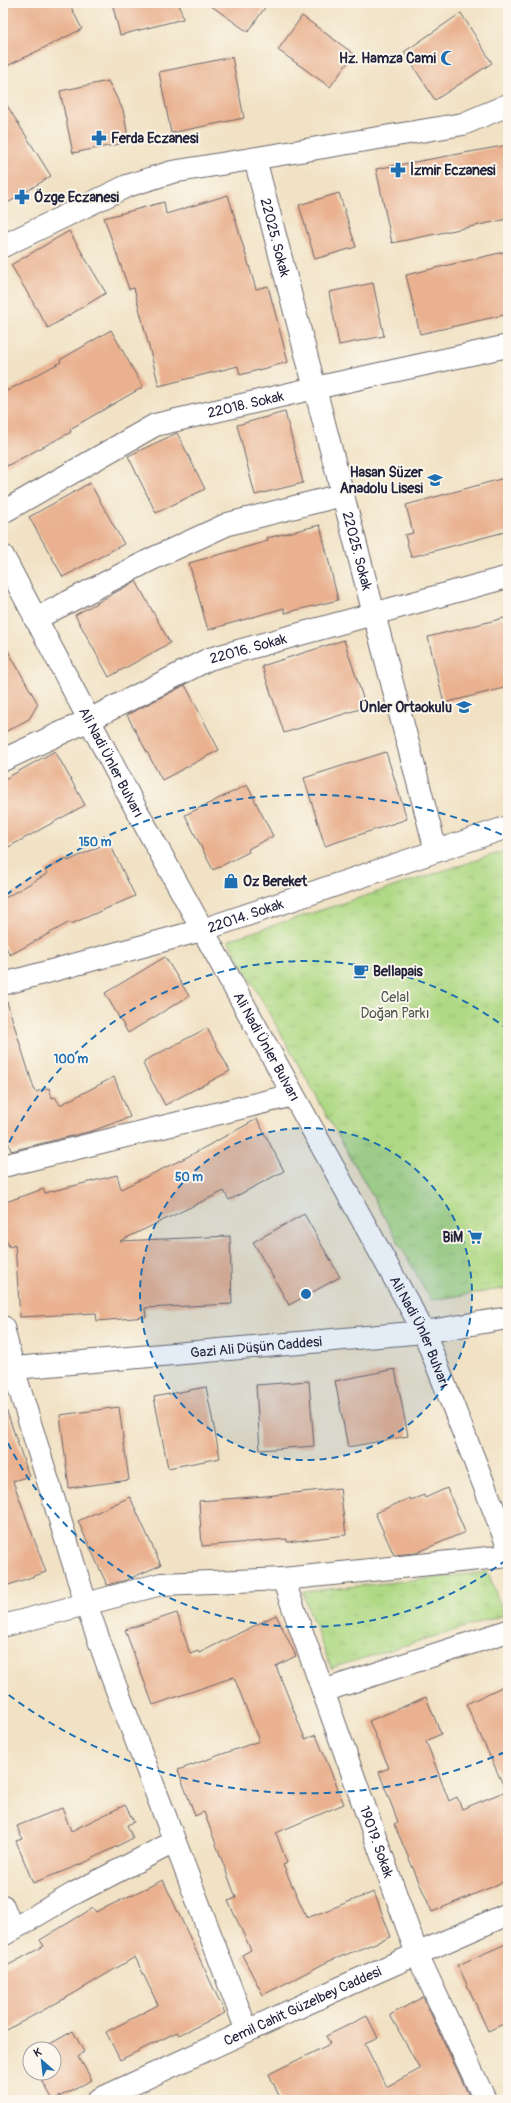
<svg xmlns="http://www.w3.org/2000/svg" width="511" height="2103" font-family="Pangolin,sans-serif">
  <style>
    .park { fill: url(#park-tufts); stroke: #687e60 }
    .building { fill: #e9b18f }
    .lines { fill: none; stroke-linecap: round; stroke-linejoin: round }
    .minor-casing { stroke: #6a656b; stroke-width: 24 }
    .minor { stroke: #fff; stroke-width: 22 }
    .ring { fill: none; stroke: #1f6fb2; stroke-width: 2; stroke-dasharray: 7 5 }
    .labels { text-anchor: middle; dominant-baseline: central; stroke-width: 4; stroke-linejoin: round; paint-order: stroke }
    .poi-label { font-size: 14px; font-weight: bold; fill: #22223b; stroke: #fbf7ec; text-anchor: start }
    .street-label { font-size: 14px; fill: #22223b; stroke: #fbf7ec }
    .park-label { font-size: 14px; fill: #4c5951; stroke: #fbf7ec }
    .centre { fill: #1f6fb2; stroke: #fbf7ec; stroke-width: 2 }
    .ring-label { font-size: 12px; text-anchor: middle; font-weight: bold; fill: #1f6fb2; stroke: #fbf7ec; stroke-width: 4; stroke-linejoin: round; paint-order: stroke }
  </style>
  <defs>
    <pattern id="park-tufts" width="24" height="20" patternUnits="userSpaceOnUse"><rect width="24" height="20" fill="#afd984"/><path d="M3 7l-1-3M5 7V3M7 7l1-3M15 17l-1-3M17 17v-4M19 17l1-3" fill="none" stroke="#96ba73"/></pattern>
  </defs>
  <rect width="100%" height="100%" fill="#fbf7ec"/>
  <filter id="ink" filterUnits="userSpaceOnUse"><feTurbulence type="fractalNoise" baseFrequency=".025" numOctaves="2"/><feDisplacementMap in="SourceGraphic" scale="8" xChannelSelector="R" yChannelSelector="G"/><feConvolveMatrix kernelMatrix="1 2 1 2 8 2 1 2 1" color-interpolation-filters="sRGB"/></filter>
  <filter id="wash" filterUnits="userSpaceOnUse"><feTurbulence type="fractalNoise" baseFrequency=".012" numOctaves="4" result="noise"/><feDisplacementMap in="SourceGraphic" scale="16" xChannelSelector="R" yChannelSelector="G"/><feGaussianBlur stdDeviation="0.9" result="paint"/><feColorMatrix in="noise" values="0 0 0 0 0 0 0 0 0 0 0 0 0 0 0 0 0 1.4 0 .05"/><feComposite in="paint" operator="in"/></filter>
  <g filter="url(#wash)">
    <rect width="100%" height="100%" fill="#f1e2c5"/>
    <path class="park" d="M 508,850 L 508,1288 L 431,1300 L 228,940 Z
      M 488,1572 L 504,1615 L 331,1668 L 302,1592 Z"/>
    <g id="blocks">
      <path class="building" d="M 3,3 L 69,3 L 82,29 L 3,68 Z
        M 112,3 L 179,3 L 183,19 L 120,35 Z
        M 207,3 L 268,3 L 248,32 Z
        M 461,13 L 492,63 L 435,100 L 404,52 Z
        M 302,16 L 354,54 L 330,87 L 278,50 Z
        M 232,57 L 244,118 L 171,133 L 159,72 Z
        M 108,81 L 123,110 L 129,142 L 73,153 L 60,91 Z
        M 3,99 L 51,176 L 3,206 Z
        M 508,145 L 508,219 L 392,243 L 376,169 Z
        M 339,193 L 356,247 L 315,259 L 299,205 Z
        M 228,195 L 256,289 L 268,286 L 288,362 L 240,375 L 238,366 L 159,386 L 134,288 L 129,289 L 104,218 L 164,202 L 166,214 Z
        M 69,231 L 106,293 L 48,328 L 11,265 Z
        M 508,251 L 508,314 L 420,334 L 406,275 Z
        M 373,283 L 384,336 L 339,345 L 329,292 Z
        M 111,330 L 143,387 L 70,429 L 71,432 L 3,468 L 3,393 L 61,362 L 60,360 Z
        M 285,412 L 303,483 L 255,495 L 237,425 Z
        M 177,433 L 205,489 L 156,513 L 128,456 Z
        M 508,477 L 508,531 L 411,557 L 405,535 L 413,533 L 406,505 Z
        M 90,483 L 124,544 L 63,577 L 29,517 Z
        M 320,525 L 338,600 L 285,613 L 284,608 L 208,630 L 189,563 L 268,541 L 267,538 Z
        M 136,581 L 170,643 L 109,677 L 75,615 Z
        M 508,617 L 508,687 L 444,703 L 428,637 Z
        M 344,640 L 366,707 L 284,733 L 262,666 Z
        M 3,642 L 38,704 L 29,719 L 3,733 Z
        M 185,685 L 219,750 L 162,780 L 127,715 Z
        M 55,751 L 85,805 L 3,850 L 3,780 Z
        M 386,752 L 407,819 L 325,846 L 304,778 Z
        M 247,785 L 273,836 L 248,849 L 249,852 L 213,870 L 185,815 Z
        M 109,842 L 135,896 L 71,924 L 70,922 L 10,955 L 3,942 L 3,899 L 47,874 L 45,870 L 67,859 L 68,861 Z
        M 165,957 L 189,996 L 128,1033 L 105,993 Z
        M 7,1002 L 35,1092 L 49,1088 L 52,1098 L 55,1097 L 60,1105 L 114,1077 L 130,1117 L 92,1131 L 11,1151 L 3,1125 L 3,1003 Z
        M 207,1028 L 230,1071 L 165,1105 L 143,1064 L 145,1063 L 144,1061 Z
        M 257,1119 L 284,1171 L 229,1200 L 224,1191 L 120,1241 L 230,1236 L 232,1304 L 145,1308 L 146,1317 L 97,1321 L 96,1313 L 20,1317 L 15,1245 L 9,1247 L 3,1229 L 3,1203 L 43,1189 L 45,1193 L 117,1175 L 121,1189 L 187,1157 Z
        M 304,1214 L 340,1277 L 289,1305 L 253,1242 Z
        M 395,1369 L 408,1436 L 348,1447 L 335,1381 Z
        M 309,1381 L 314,1446 L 260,1450 L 256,1385 Z
        M 206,1387 L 220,1458 L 168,1468 L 154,1397 Z
        M 119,1407 L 129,1480 L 69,1488 L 60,1415 Z
        M 6,1409 L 29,1476 L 13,1481 L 46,1572 L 3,1587 L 3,1410 Z
        M 340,1488 L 346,1535 L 287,1542 L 287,1539 L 202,1546 L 199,1501 L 266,1496 Z
        M 447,1488 L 465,1532 L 416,1553 L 394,1555 L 375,1513 L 410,1498 L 411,1500 L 424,1495 L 425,1498 Z
        M 130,1497 L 161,1565 L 126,1580 L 107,1585 L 78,1521 Z
        M 177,1613 L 190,1654 L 198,1651 L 199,1653 L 276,1615 L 296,1656 L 276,1666 L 305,1739 L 316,1735 L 344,1804 L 276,1833 L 287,1863 L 283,1865 L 307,1918 L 374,1892 L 391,1937 L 327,1962 L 263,1995 L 242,1955 L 251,1950 L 228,1901 L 236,1898 L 204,1812 L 195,1816 L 178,1770 L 259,1741 L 234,1677 L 153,1705 L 125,1630 Z
        M 508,1684 L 508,1880 L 432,1912 L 394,1824 L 398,1822 L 379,1772 L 389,1768 L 369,1721 L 426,1697 L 441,1734 L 426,1741 L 449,1801 L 457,1797 L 462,1809 L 506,1791 L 466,1704 Z
        M 125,1805 L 134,1822 L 127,1825 L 133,1838 L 84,1863 L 33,1883 L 16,1841 L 22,1839 L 17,1826 L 62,1808 L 71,1831 Z
        M 163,1880 L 225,2013 L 179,2035 L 177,2032 L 120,2060 L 106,2032 L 158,2005 L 135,1957 L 73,1994 L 3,2032 L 3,1968 L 44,1946 L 40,1940 L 93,1908 L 96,1912 Z
        M 508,1943 L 508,2022 L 488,2031 L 458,1965 Z
        M 423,1997 L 471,2100 L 281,2100 L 269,2074 L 330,2044 L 326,2036 L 367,2016 L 378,2038 L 365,2044 L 386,2087 L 420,2069 L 390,2015 Z
        M 73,2031 L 84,2052 L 78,2056 L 92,2080 L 53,2100 L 38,2073 L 54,2073 L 54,2049 L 41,2049 Z"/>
    </g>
  </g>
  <g filter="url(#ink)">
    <use href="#blocks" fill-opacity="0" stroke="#6a656b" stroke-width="1"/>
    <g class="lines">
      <g class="minor-casing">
        <g id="minor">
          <path id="s1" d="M 255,159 L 436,851"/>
          <path d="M 3,246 L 127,186 L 172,172 L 463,124 L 508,105"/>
          <path id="s2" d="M 3,512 L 155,425 L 315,388 L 508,346"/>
          <path id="s3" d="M 3,556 L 135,807 L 424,1332 L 508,1546"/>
          <path d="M 35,619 L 152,559 L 228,524 L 342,495"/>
          <path id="s4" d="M 3,760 L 89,720 L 209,659 L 508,577"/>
          <path id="s5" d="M 3,984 L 202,930 L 508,827"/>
          <path d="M 3,1166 L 293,1095"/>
          <path d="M 3,1327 L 13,1368 L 86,1604 L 112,1677 L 247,2031"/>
          <path id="s6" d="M 3,1369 L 424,1332 L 508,1318"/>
          <path id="s7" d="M 283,1579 L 417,1954 L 485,2100"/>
          <path d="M 3,1626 L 161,1584 L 283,1579 L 508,1556"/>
          <path d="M 323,1691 L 508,1631"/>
          <path d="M 3,1906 L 12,1929"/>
          <path d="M 3,1935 L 73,1894 L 174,1842"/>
          <path id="s8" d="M 98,2100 L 351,1983 L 508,1914"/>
        </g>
      </g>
      <use href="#minor" class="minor"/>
    </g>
  </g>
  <circle cx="306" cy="1294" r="166" fill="#1f6fb2" fill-opacity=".12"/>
  <g class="ring">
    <circle cx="306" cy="1294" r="166"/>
    <path d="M506 1560A333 333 0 0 1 4 1435M4 1153A333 333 0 0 1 506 1028"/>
    <path d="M505 1752A499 499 0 0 1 6 1693M6 895A499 499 0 0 1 505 836"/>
  </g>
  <defs>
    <g id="mosque-bare" transform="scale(1.2)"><path d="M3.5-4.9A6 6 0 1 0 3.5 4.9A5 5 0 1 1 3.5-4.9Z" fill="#1f6fb2" stroke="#fbf7ec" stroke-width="2.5" paint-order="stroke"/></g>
    <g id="pharmacy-bare" transform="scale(1.2)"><path d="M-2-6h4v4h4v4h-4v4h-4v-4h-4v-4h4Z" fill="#1f6fb2" stroke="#fbf7ec" stroke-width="2.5" paint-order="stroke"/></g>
    <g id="school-bare" transform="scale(1.2)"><path d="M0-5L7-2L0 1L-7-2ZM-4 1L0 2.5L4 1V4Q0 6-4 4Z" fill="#1f6fb2" stroke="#fbf7ec" stroke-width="2.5" paint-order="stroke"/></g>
    <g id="shop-bare" transform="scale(1.2)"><path d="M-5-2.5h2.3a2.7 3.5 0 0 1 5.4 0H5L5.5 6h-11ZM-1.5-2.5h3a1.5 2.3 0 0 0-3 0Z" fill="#1f6fb2" stroke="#fbf7ec" stroke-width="2.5" paint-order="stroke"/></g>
    <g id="cafe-bare" transform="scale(1.2)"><path d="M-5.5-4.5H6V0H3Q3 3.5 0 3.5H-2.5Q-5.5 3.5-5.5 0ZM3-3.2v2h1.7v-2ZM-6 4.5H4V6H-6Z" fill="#1f6fb2" stroke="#fbf7ec" stroke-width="2.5" paint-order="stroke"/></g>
    <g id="supermarket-bare" transform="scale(1.2)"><path d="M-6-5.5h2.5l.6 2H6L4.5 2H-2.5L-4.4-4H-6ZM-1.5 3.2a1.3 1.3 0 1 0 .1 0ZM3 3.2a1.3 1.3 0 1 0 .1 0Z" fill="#1f6fb2" stroke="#fbf7ec" stroke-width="2.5" paint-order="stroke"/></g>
  </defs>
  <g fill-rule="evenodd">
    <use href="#mosque-bare" x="448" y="58"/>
    <use href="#pharmacy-bare" x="99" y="138"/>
    <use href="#pharmacy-bare" x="398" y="170"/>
    <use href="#pharmacy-bare" x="22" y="197"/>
    <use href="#school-bare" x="435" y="480"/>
    <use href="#school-bare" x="464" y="707"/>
    <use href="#shop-bare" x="231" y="881"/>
    <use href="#cafe-bare" x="361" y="971"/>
    <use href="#supermarket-bare" x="475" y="1237"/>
  </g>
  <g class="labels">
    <g class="poi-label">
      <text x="436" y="58" text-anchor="end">Hz. Hamza Cami</text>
      <text x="111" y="138">Ferda Eczanesi</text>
      <text x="410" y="170">İzmir Eczanesi</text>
      <text x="34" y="197">Özge Eczanesi</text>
      <text x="423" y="472" text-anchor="end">Hasan Süzer<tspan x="423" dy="16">Anadolu Lisesi</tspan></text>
      <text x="452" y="707" text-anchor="end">Ünler Ortaokulu</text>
      <text x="243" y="881">Oz Bereket</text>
      <text x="373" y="971">Bellapais</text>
      <text x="463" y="1237" text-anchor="end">BiM</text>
    </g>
    <g class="street-label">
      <text stroke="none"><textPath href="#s1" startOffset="81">22025. Sokak</textPath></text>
      <text stroke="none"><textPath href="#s2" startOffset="268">22018. Sokak</textPath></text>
      <text stroke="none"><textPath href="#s1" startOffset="405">22025. Sokak</textPath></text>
      <text stroke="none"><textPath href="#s4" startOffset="270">22016. Sokak</textPath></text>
      <text stroke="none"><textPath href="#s3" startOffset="233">Ali Nadi Ünler Bulvarı</textPath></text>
      <text stroke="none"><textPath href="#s5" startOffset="252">22014. Sokak</textPath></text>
      <text stroke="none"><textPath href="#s3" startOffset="557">Ali Nadi Ünler Bulvarı</textPath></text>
      <text stroke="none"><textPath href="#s3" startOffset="881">Ali Nadi Ünler Bulvarı</textPath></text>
      <text stroke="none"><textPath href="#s6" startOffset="254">Gazi Ali Düşün Caddesi</textPath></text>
      <text stroke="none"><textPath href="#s7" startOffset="279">19019. Sokak</textPath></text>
      <text stroke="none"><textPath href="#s8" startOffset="225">Cemil Cahit Güzelbey Caddesi</textPath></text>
    </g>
    <g class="park-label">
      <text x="395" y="997">Celal<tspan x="395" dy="16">Doğan Parkı</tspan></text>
    </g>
  </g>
  <circle cx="306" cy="1294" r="6" class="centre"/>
  <g class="ring-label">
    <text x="95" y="846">150 m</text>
    <text x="71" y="1063">100 m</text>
    <text x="189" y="1181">50 m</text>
  </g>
  <rect width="511" height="2103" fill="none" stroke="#fbf7ec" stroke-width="16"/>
  <g transform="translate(42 2061) rotate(332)"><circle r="19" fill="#fbf7ec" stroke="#a4a2a5"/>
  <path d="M0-3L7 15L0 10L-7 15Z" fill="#1f6fb2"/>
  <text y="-6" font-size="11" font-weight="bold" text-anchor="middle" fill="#22223b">K</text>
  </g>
</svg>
